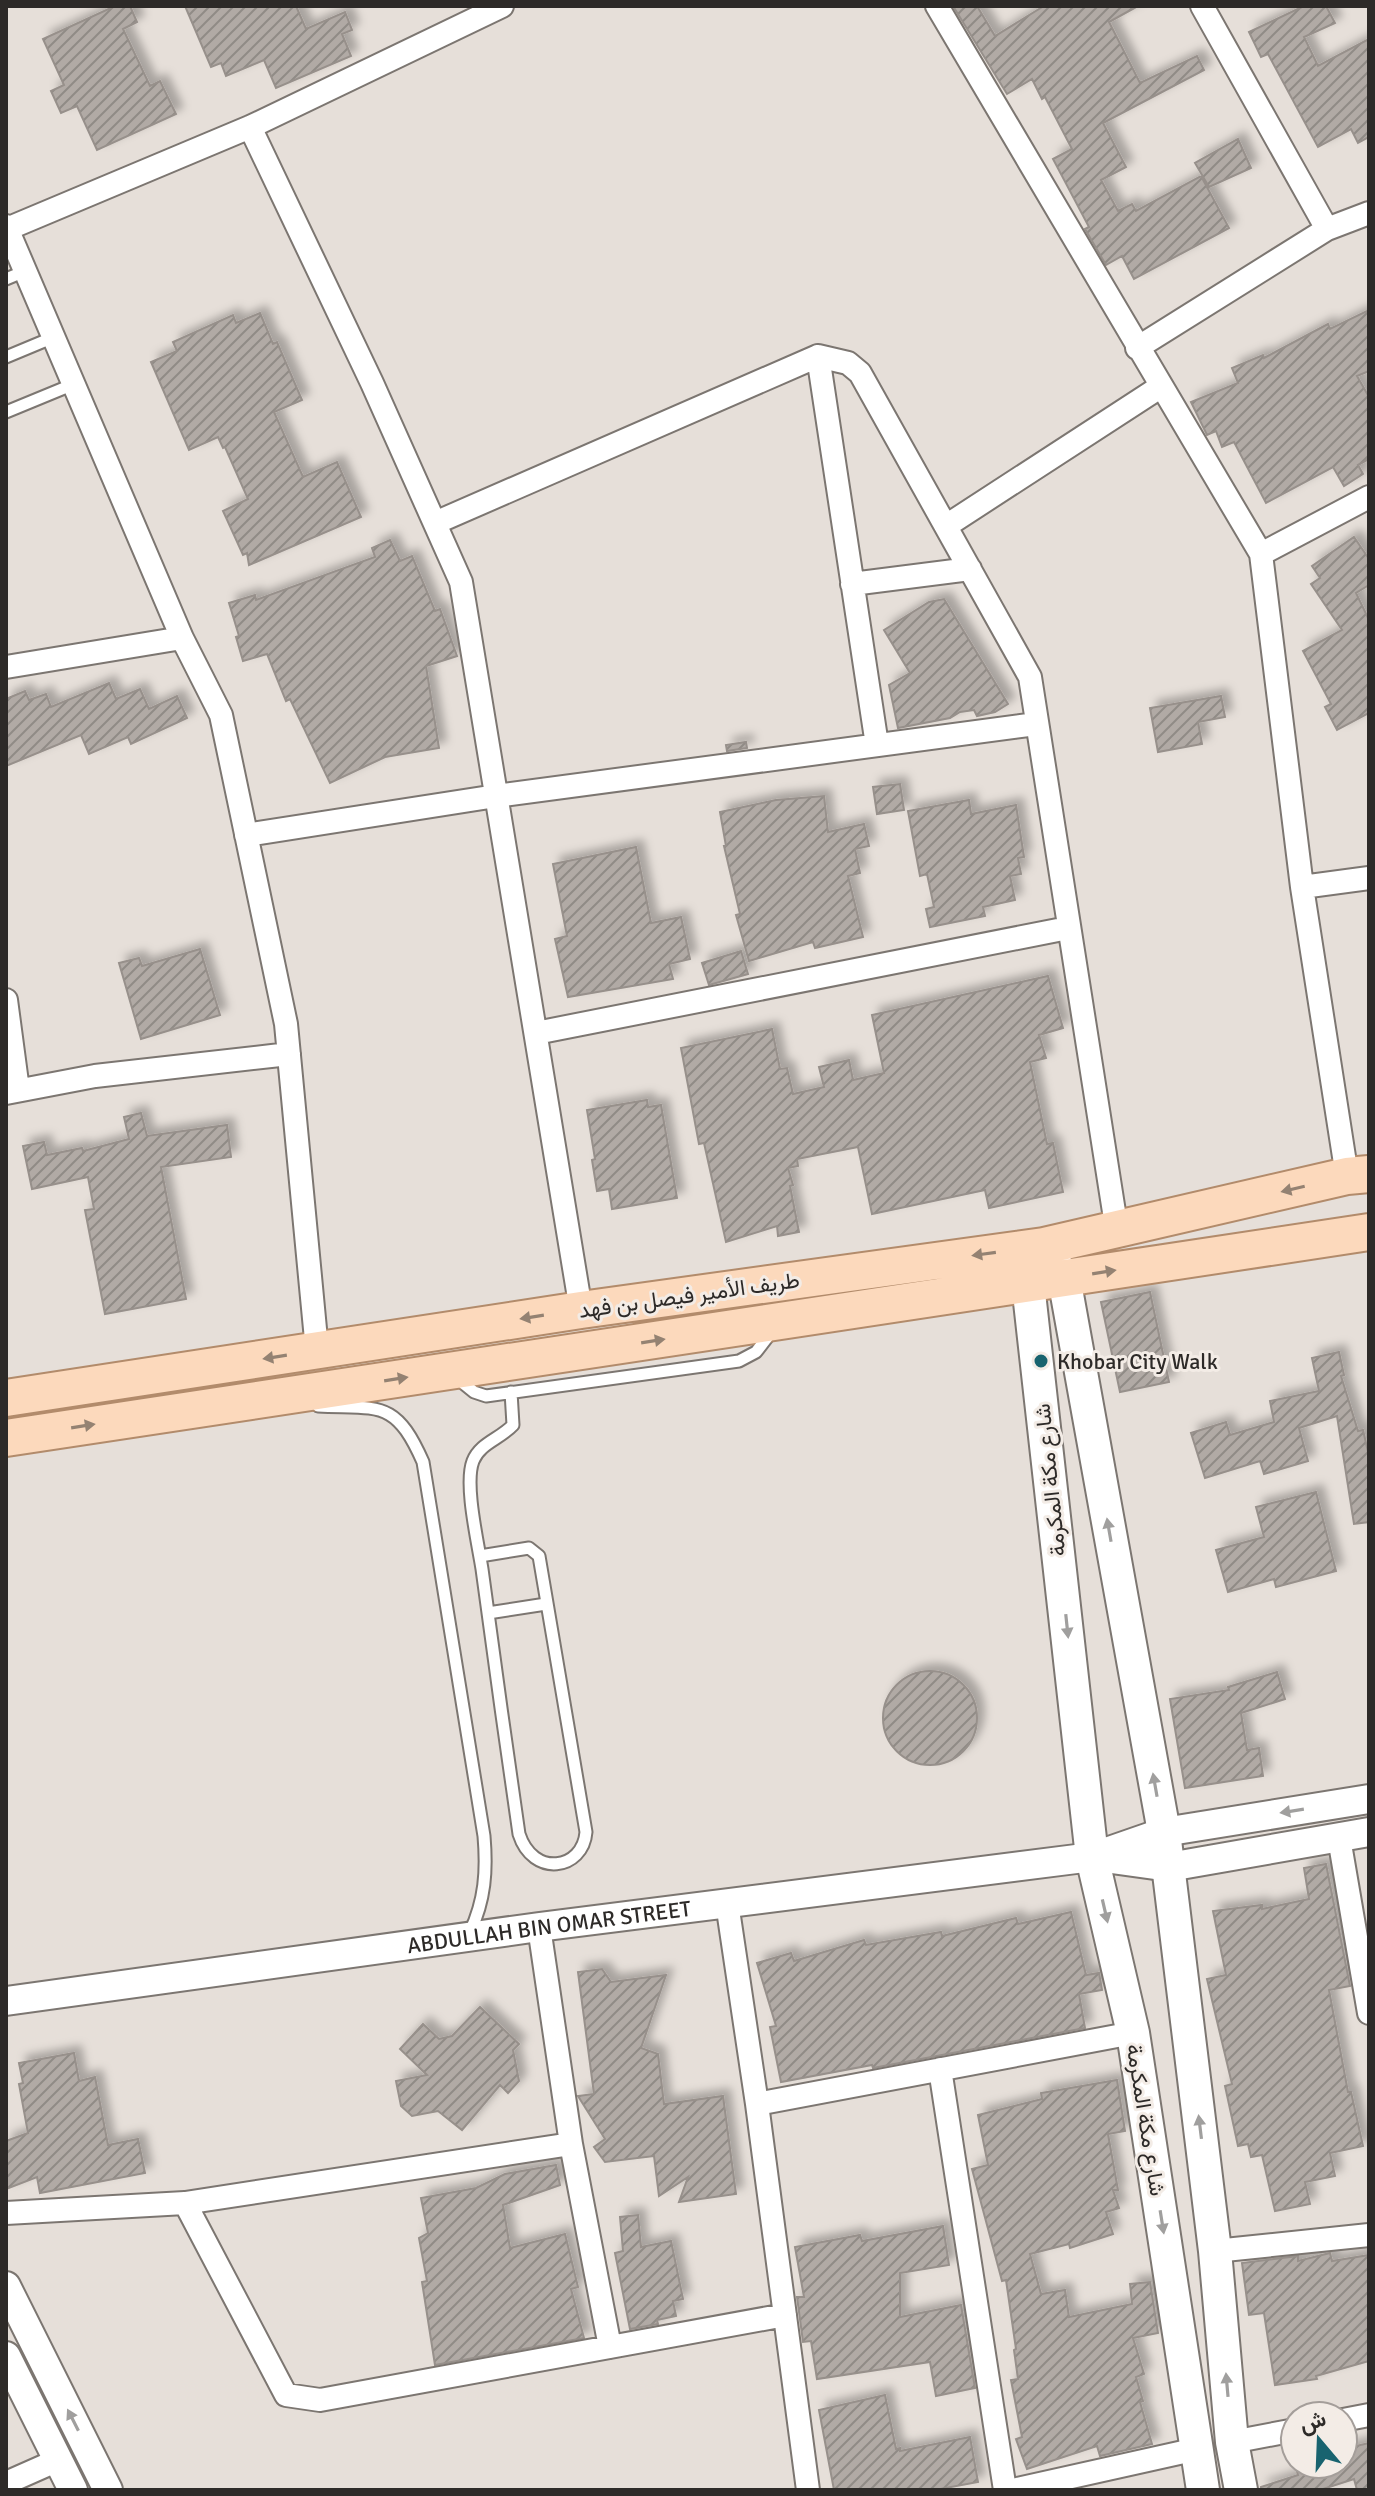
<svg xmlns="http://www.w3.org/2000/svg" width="1375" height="2496" font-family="Signika,Vazirmatn,sans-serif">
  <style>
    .building { fill: url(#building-hatch); stroke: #97908b; stroke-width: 2; filter: url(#shadow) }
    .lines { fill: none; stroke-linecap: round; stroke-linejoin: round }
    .service-casing { stroke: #7c7671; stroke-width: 15 }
    .minor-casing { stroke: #7c7671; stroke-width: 26 }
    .tertiary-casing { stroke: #7c7671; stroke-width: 32 }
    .secondary-casing { stroke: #7c7671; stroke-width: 36 }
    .primary-casing { stroke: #b28b6b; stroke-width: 40 }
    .service { stroke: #fff; stroke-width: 11 }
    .minor { stroke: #fff; stroke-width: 22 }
    .tertiary { stroke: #fff; stroke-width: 28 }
    .secondary { stroke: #fff; stroke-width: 32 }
    .primary { stroke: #fcd9bc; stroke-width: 36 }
    .oneway { fill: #948272 }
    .oneway2 { fill: #a09f9e }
    .poi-dot { fill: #18636f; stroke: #f3ece6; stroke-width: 3 }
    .labels { text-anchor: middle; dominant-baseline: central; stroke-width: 6; stroke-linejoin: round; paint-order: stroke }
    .street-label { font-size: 22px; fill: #2d2a28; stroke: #f3ece6 }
    .poi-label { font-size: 22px; fill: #2d2a28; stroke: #f3ece6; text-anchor: start }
  </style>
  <defs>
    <pattern id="building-hatch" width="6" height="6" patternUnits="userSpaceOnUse" patternTransform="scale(2)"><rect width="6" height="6" fill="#b1aaa5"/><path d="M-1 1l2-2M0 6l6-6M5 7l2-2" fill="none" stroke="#908b86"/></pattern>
    <filter id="shadow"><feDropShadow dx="7" dy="-7" stdDeviation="4" flood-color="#0004"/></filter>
  </defs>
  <rect width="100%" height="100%" fill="#e6dfd9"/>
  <path class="building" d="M 115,6 L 130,6 L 137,22 L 123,29 L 150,86 L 160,81 L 176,114 L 97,150 L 77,106 L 61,113 L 51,91 L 64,85 L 43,39 Z
    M 185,6 L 296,6 L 306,29 L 345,12 L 352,30 L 342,34 L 351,56 L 276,88 L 264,60 L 226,76 L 221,63 L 211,67 Z
    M 953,6 L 977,6 L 995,36 L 1044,6 L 1138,6 L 1109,22 L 1140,83 L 1197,56 L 1204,70 L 1103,123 L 1126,167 L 1101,180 L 1118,211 L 1132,204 L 1136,211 L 1201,176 L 1229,228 L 1134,279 L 1122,256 L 1106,265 L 1085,229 L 1089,227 L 1053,159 L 1072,149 L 1045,97 L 1042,99 L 1032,79 L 1007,94 Z
    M 1304,6 L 1326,6 L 1335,23 L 1304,37 L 1318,66 L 1369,39 L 1369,137 L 1358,143 L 1351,129 L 1318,147 L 1268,54 L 1261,57 L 1249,32 Z
    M 1238,139 L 1251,168 L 1209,187 L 1195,163 Z
    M 1369,310 L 1369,371 L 1357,376 L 1369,397 L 1369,459 L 1358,465 L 1363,474 L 1344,486 L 1333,467 L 1266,503 L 1234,442 L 1222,447 L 1216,431 L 1207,435 L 1191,402 L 1238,383 L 1232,368 L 1263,355 L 1264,358 L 1328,324 L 1330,329 Z
    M 260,313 L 273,344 L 277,342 L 302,400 L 274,412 L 303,477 L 337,462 L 361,517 L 249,565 L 247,553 L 243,555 L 223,511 L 248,499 L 225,447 L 223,448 L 218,437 L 189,450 L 151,362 L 177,351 L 173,342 L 233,315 L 236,323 Z
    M 1354,537 L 1369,559 L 1369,585 L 1356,593 L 1369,620 L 1369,713 L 1337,730 L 1325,707 L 1331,704 L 1303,651 L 1342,630 L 1311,584 L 1320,578 L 1312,566 Z
    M 390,540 L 400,561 L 412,556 L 435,611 L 440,609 L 457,656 L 426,666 L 439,748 L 385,757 L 330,783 L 290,699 L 286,701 L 267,654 L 243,661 L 236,637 L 239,636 L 229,603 L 255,595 L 256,600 L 375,557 L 372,548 Z
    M 944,599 L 1008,704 L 995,712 L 977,716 L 974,710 L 960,712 L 950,718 L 898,728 L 889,685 L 910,673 L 884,630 L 929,602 Z
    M 109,683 L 116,699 L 140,689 L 149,709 L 177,696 L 187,718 L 131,744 L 128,737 L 89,754 L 81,735 L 6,766 L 6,699 L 25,691 L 29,700 L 46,694 L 51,707 Z
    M 1221,696 L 1225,717 L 1198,722 L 1202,744 L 1158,752 L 1150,708 Z
    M 746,742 L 747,748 L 727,751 L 726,745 Z
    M 900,784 L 904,810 L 877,814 L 873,787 Z
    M 824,796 L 828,832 L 864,824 L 869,846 L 855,849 L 860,873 L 848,876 L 863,937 L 815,948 L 813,942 L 749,961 L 736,915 L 740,914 L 724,846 L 726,846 L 720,812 L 776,800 Z
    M 969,800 L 971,814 L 1016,805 L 1024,857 L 1018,858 L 1021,874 L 1010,876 L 1015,900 L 983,907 L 985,916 L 930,927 L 926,909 L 934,907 L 927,874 L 920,876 L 908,811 Z
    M 636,847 L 651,923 L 681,917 L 690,959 L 669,964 L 673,979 L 568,997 L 555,939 L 567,936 L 553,864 Z
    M 200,949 L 220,1015 L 141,1039 L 119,963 L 139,958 L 142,966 Z
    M 741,951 L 748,974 L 709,985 L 702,963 Z
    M 1048,976 L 1063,1028 L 1039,1035 L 1046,1058 L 1030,1062 L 1047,1144 L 1053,1143 L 1063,1192 L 989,1208 L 985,1190 L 872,1214 L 858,1147 L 797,1159 L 798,1166 L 788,1168 L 793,1185 L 790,1186 L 799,1232 L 778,1236 L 777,1226 L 726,1242 L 704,1143 L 699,1144 L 681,1048 L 772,1029 L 780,1069 L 787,1068 L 793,1094 L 824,1087 L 819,1067 L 849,1060 L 853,1080 L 884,1073 L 872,1015 Z
    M 647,1100 L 648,1107 L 661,1105 L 677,1198 L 612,1209 L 609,1189 L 597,1191 L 592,1160 L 595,1159 L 587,1110 Z
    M 141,1113 L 147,1136 L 227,1125 L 231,1157 L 161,1167 L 186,1299 L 105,1314 L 85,1210 L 94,1209 L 88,1177 L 32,1189 L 23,1146 L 44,1142 L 47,1155 L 82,1148 L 83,1151 L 129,1139 L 124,1117 Z
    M 1150,1292 L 1169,1382 L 1120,1392 L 1101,1302 Z
    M 1339,1352 L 1344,1375 L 1341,1376 L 1358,1431 L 1363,1430 L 1369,1456 L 1369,1522 L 1354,1524 L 1337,1416 L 1299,1428 L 1308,1461 L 1264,1474 L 1260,1461 L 1205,1478 L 1191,1433 L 1226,1422 L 1230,1435 L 1274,1422 L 1270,1401 L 1319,1391 L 1312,1358 Z
    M 1316,1492 L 1336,1571 L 1276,1587 L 1274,1579 L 1228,1592 L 1216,1550 L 1264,1537 L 1256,1507 Z
    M883 1718a47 47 0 1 1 94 0a47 47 0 1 1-94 0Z
    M 1277,1672 L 1285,1699 L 1241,1713 L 1247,1750 L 1259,1748 L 1263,1776 L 1185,1788 L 1170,1699 L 1229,1690 L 1228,1687 Z
    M 1326,1864 L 1350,1986 L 1329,1990 L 1348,2092 L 1351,2092 L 1363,2146 L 1330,2153 L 1335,2176 L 1305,2182 L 1310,2204 L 1275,2211 L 1262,2155 L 1251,2157 L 1248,2144 L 1238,2146 L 1225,2086 L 1232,2084 L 1207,1979 L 1226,1975 L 1213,1911 L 1262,1905 L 1262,1909 L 1309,1899 L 1304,1868 Z
    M 1071,1912 L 1086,1975 L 1099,1973 L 1102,1990 L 1079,1994 L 1085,2028 L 873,2068 L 872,2065 L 781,2082 L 770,2027 L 776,2026 L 757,1963 L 791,1953 L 794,1961 L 864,1940 L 866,1945 L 941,1932 L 942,1936 L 1016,1918 L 1018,1924 Z
    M 602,1969 L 611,1982 L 666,1975 L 641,2048 L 658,2054 L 664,2104 L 723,2096 L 736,2194 L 679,2202 L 688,2177 L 659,2196 L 654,2156 L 605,2162 L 594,2147 L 605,2139 L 578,2096 L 594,2094 L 578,1972 Z
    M 480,2007 L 519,2044 L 513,2050 L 519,2081 L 508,2093 L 500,2085 L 462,2130 L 438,2111 L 412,2116 L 401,2106 L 396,2081 L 427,2075 L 400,2049 L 423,2024 L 439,2039 L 452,2036 Z
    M 74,2053 L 79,2081 L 95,2077 L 108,2145 L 138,2139 L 145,2173 L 40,2193 L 37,2177 L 6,2189 L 6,2141 L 28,2133 L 19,2084 L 23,2083 L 19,2063 Z
    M 1117,2080 L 1125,2131 L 1108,2134 L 1118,2190 L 1113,2190 L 1119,2208 L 1106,2212 L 1113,2234 L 1070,2248 L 1069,2244 L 1030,2254 L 1041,2294 L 1065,2290 L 1069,2317 L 1132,2304 L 1130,2284 L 1150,2282 L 1158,2333 L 1133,2338 L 1144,2374 L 1136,2377 L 1143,2401 L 1140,2402 L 1152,2444 L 1100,2456 L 1097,2446 L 1027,2469 L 1016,2439 L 1022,2437 L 1011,2380 L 1018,2379 L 1014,2350 L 1016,2349 L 1006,2280 L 1002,2281 L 972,2169 L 988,2165 L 978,2115 L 1042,2099 L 1041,2093 Z
    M 556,2165 L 560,2185 L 503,2205 L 510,2248 L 565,2234 L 578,2287 L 571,2289 L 584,2338 L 435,2365 L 422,2282 L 427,2281 L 419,2238 L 428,2233 L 421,2198 L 476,2188 L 505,2174 Z
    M 638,2215 L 641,2247 L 671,2241 L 683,2299 L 673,2301 L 676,2316 L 657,2320 L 658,2324 L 630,2329 L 615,2253 L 623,2251 L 620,2217 Z
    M 943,2226 L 949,2265 L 900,2273 L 900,2317 L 961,2305 L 975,2388 L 936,2396 L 930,2362 L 817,2379 L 811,2341 L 803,2342 L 797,2297 L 804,2297 L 795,2247 L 860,2235 L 862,2241 Z
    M 1330,2253 L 1332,2261 L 1369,2255 L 1369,2361 L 1316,2376 L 1317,2379 L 1275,2385 L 1264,2313 L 1249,2315 L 1242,2263 L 1298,2256 L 1298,2261 Z
    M 885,2395 L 896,2449 L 900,2448 L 900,2451 L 970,2437 L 978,2482 L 935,2490 L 834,2490 L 819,2410 Z
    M 1369,2443 L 1369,2490 L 1357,2490 L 1354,2479 L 1320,2490 L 1261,2490 L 1261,2487 L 1298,2475 L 1295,2464 L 1343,2464 L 1343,2449 Z"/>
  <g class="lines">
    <g class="service-casing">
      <path id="service" d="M 6,279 L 25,271
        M 6,357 L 54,337
        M 6,412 L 74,384
        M 458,1379 L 474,1392 L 486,1396 L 739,1361 L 756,1352 L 773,1330
        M 318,1406 C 380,1409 395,1399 423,1462 L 484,1836 C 487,1871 485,1900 470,1932
        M 480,1556 L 529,1548 L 539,1556 L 586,1832 C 583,1870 533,1878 519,1834 C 506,1746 494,1657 482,1569 C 478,1543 464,1484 473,1461 C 480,1443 500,1439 513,1425 L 511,1392
        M 488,1613 L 546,1604"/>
    </g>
    <g class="minor-casing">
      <path id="minor" d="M 937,6 L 1261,554 L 1302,887 L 1347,1176
        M 1202,6 L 1327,229
        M 250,127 L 372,383 L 461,582 L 581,1310
        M 6,226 L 182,638 L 221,715 L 286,1024 L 317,1350
        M 7,229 L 250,127 L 502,6
        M 1137,348 L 1327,229 L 1369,213
        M 818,356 L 877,745
        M 435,523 L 818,356 L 848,363 L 860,373 L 1030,677 L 1117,1231
        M 946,526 L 1160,387
        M 1261,554 L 1369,497
        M 852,584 L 970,569
        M 6,667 L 182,638
        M 246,835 L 496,796 L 1036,724
        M 1302,887 L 1369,878
        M 6,1000 L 18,1090
        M 536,1033 L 1068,928
        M 6,1093 L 95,1076 L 289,1054
        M 1339,1838 L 1369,2013
        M 727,1903 L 757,2104 L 808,2490
        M 539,1927 L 571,2144 L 610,2347
        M 940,2069 L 1005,2490
        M 757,2104 L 1133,2033
        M 185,2203 L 286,2395 L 320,2400 L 785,2315
        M 6,2213 L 185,2203 L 571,2144
        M 1215,2251 L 1369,2235
        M 1343,2420 L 1369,2415
        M 1232,2442 L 1295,2430
        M 6,2483 L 58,2460
        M 1013,2490 L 1197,2449"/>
    </g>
    <g class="tertiary-casing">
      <g id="tertiary">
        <path d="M 1097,1857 L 1169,1867 L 1369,1832"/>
        <path id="s1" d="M 6,2001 L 539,1927 L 1092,1857 L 1164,1832 L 1369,1799"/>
        <path d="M 6,2286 L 108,2490"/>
        <path d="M 6,2356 L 73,2490"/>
      </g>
    </g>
    <g class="secondary-casing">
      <path id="secondary" d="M 1052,1259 L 1064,1278 L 1164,1832 L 1215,2251 L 1232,2442 L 1241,2490
        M 1038,1260 L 1028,1284 L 1092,1857 L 1133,2033 L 1203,2490"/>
    </g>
    <g class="primary-casing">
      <path id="primary" d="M 6,1398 L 581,1310 L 1044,1246 L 1347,1176 L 1369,1174
        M 6,1438 L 1369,1232"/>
    </g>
    <use href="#service" class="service"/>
    <use href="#minor" class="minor"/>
    <use href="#tertiary" class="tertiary"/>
    <use href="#secondary" class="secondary"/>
    <use href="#primary" class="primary"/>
  </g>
  <defs><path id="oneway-solid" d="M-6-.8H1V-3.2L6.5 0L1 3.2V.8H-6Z" transform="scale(2)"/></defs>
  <g class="oneway">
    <use href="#oneway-solid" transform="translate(1293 1189) rotate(167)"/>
    <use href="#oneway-solid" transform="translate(984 1254) rotate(172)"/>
    <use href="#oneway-solid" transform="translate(1104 1272) rotate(-9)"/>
    <use href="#oneway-solid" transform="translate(532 1317) rotate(171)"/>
    <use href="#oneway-solid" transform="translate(653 1341) rotate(-9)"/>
    <use href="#oneway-solid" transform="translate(275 1357) rotate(171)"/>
    <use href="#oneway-solid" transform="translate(396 1379) rotate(-9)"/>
    <use href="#oneway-solid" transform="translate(83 1426) rotate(-9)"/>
  </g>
  <g class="oneway2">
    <use href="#oneway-solid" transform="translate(1109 1530) rotate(-100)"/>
    <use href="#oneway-solid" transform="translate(1067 1626) rotate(84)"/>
    <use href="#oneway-solid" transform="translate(1155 1785) rotate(-100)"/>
    <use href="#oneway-solid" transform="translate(1292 1811) rotate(171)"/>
    <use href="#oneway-solid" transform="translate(1105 1911) rotate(77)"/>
    <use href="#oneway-solid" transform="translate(1200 2127) rotate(-97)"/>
    <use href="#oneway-solid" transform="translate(1162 2222) rotate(81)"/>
    <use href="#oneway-solid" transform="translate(1227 2385) rotate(-95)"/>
    <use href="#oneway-solid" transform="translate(73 2420) rotate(-117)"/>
  </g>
  <circle class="poi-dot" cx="1041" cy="1361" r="8"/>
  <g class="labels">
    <g class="street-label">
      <text transform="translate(689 1295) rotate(-8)">طريف الأمير فيصل بن فهد</text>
      <text transform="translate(1050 1480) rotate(-96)">شارع مكة المكرمة</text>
      <text stroke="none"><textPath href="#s1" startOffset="548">ABDULLAH BIN OMAR STREET</textPath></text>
      <text transform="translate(1146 2120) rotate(81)">شارع مكة المكرمة</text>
    </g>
    <g class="poi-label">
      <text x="1057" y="1361">Khobar City Walk</text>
    </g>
  </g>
  <rect width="1375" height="2496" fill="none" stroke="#2d2a28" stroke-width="16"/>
  <g transform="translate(1319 2440) rotate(341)"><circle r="38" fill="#f3ece6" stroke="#a49e9a" stroke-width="2"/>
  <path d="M0-6L14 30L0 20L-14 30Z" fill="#18636f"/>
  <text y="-12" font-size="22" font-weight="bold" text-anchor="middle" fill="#2d2a28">ش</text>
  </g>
</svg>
